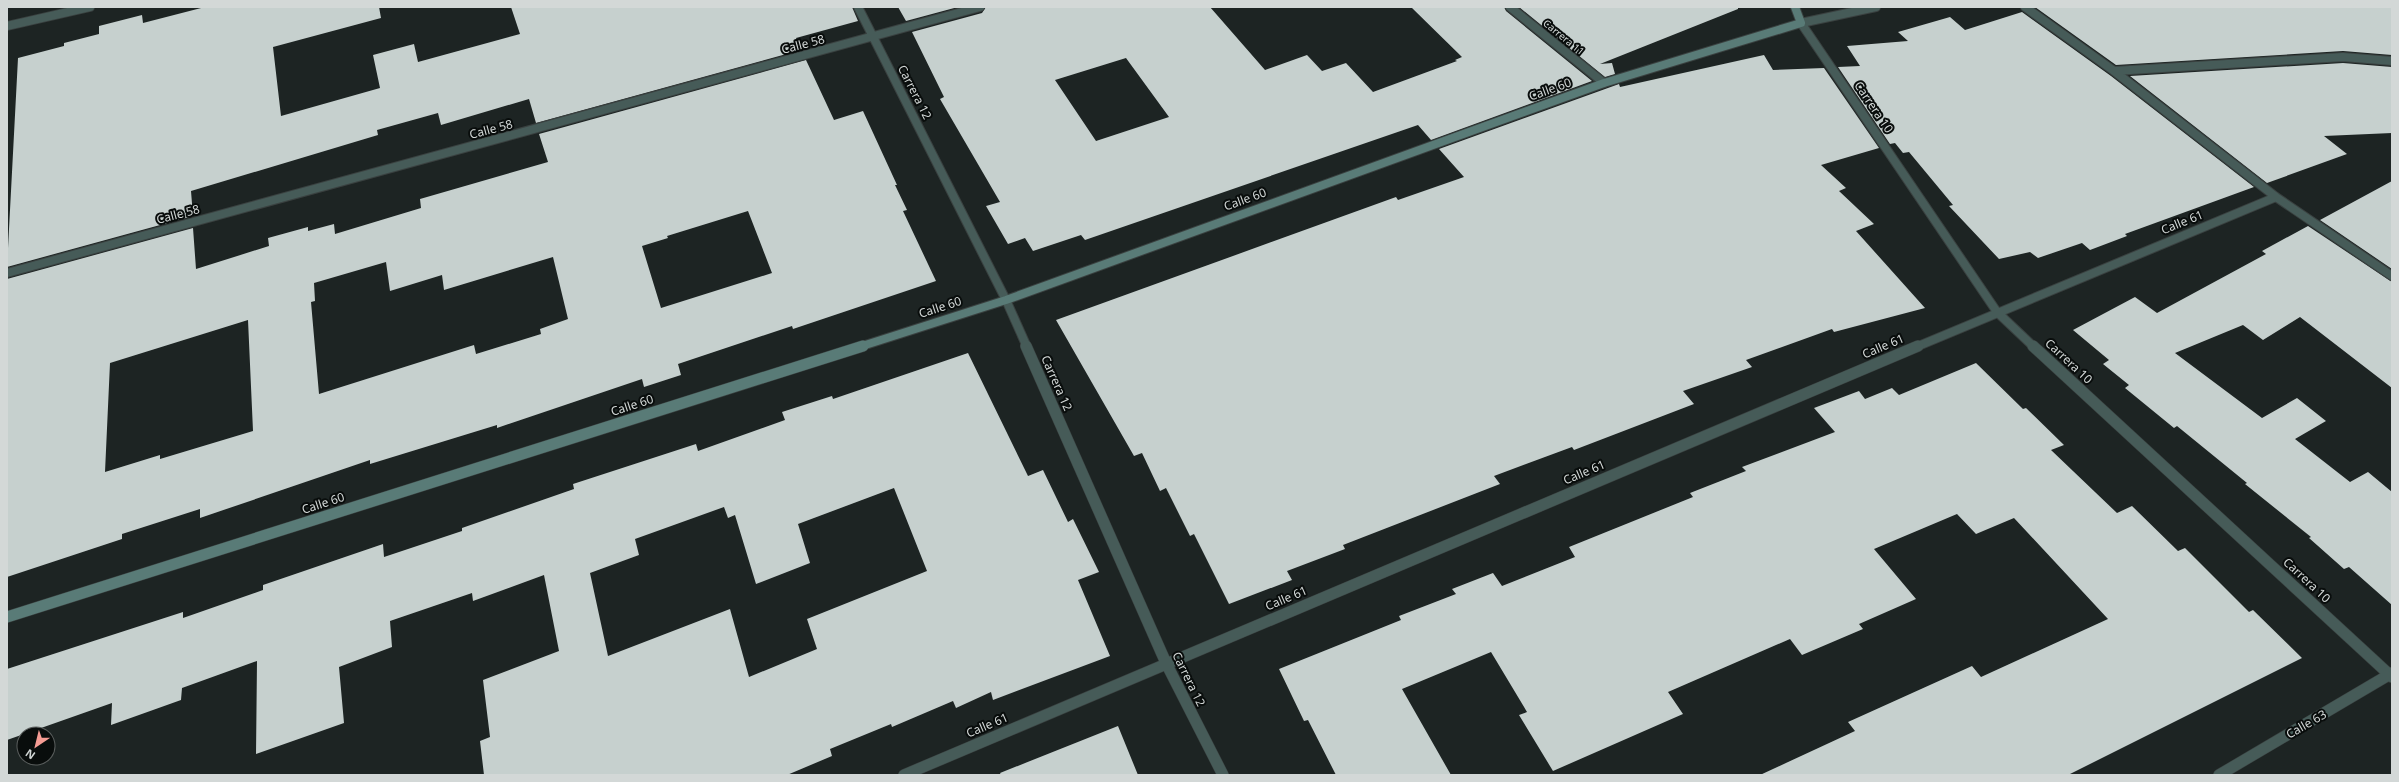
<svg xmlns="http://www.w3.org/2000/svg" width="2399" height="782" font-family="'Noto Sans',sans-serif">
  <style>
    .building { fill: #c6d0ce; fill-rule: evenodd }
    .lines { fill: none; stroke-linecap: round; stroke-linejoin: round }
    .street-far1-casing { stroke: #3a4140; stroke-width: 10 }
    .street-casing { stroke: #3a4140; stroke-width: 12 }
    .secondary-far1-casing { stroke: #3a4140; stroke-width: 10 }
    .secondary-casing { stroke: #3a4140; stroke-width: 12 }
    .street-far1 { stroke: #465b58; stroke-width: 8 }
    .street { stroke: #465b58; stroke-width: 11 }
    .secondary-far1 { stroke: #597b77; stroke-width: 8 }
    .secondary { stroke: #597b77; stroke-width: 11 }
    .labels { text-anchor: middle; dominant-baseline: central; stroke-width: 4; stroke-linejoin: round; paint-order: stroke }
    .far-street-label { font-size: 10px; fill: #d3d8d7; stroke: #090d0c }
    .street-label { font-size: 12px; fill: #d3d8d7; stroke: #090d0c }
  </style>
  <rect width="100%" height="100%" fill="#1d2423"/>
  <path class="building" d="M 205,7 L 379,7 L 381,18 L 273,47 L 281,116 L 380,88 L 373,55 L 414,44 L 418,62 L 520,34 L 511,7 L 852,7 L 858,21 L 796,38 L 801,50 L 536,123 L 529,99 L 441,125 L 438,113 L 377,130 L 378,135 L 191,191 L 193,216 L 7,267 L 18,58 L 64,46 L 64,43 L 99,34 L 99,26 L 142,15 L 143,23 Z
    M 898,7 L 958,7 L 906,21 Z
    M 986,7 L 1210,7 L 1265,70 L 1307,55 L 1322,71 L 1346,63 L 1373,92 L 1457,61 L 1455,60 L 1462,57 L 1411,7 L 1504,7 L 1506,11 L 1592,81 L 1431,140 L 1418,125 L 1085,240 L 1081,235 L 1033,251 L 1025,238 L 1008,244 L 986,206 L 1000,202 L 940,99 L 944,97 L 912,32 L 982,13 ZM 1126,58 L 1169,117 L 1096,141 L 1055,80 Z
    M 1519,7 L 1738,7 L 1738,9 L 1600,64 L 1612,63 L 1615,74 L 1605,77 Z
    M 2035,7 L 2392,7 L 2392,55 L 2343,51 L 2116,65 Z
    M 2022,12 L 2111,76 L 2254,187 L 2125,234 L 2127,236 L 2090,250 L 2082,243 L 2038,258 L 2030,252 L 1999,259 L 1949,206 L 1953,205 L 1909,152 L 1903,153 L 1895,143 L 1890,144 L 1838,67 L 1860,66 L 1847,46 L 1908,41 L 1898,32 L 1950,17 L 1965,30 Z
    M 1764,55 L 1773,70 L 1824,68 L 1879,148 L 1821,165 L 1846,188 L 1839,191 L 1874,224 L 1856,231 L 1925,308 L 1834,332 L 1832,329 L 1746,360 L 1752,367 L 1683,391 L 1694,404 L 1574,450 L 1572,447 L 1494,476 L 1500,484 L 1343,545 L 1345,549 L 1287,571 L 1292,580 L 1229,604 L 1194,534 L 1190,536 L 1166,488 L 1160,491 L 1142,453 L 1134,456 L 1056,320 L 1396,197 L 1398,200 L 1464,177 L 1439,149 L 1619,84 L 1620,87 Z
    M 806,60 L 834,120 L 863,111 L 897,185 L 895,185 L 907,210 L 903,211 L 936,281 L 793,329 L 792,326 L 678,364 L 681,375 L 644,387 L 642,379 L 497,428 L 497,425 L 370,464 L 370,460 L 200,518 L 200,509 L 122,534 L 122,539 L 7,577 L 7,279 L 193,228 L 196,269 L 269,246 L 268,238 L 308,227 L 308,231 L 334,224 L 335,234 L 421,208 L 420,199 L 548,162 L 539,134 ZM 748,211 L 772,273 L 661,308 L 642,246 L 668,238 L 667,236 ZM 553,257 L 568,319 L 540,329 L 541,334 L 476,354 L 474,345 L 319,394 L 311,302 L 315,301 L 314,283 L 386,262 L 390,291 L 442,275 L 444,290 ZM 248,320 L 253,431 L 160,459 L 160,455 L 105,472 L 110,363 Z
    M 2343,63 L 2392,67 L 2392,133 L 2324,136 L 2347,154 L 2267,183 L 2130,76 Z
    M 2392,181 L 2392,269 L 2320,220 Z
    M 2308,226 L 2392,282 L 2392,388 L 2300,317 L 2263,340 L 2243,325 L 2175,353 L 2262,418 L 2297,398 L 2326,421 L 2295,439 L 2350,482 L 2368,472 L 2392,492 L 2392,605 L 2349,567 L 2344,569 L 2309,538 L 2311,537 L 2245,484 L 2247,483 L 2177,426 L 2174,428 L 2125,388 L 2129,385 L 2103,364 L 2109,360 L 2073,330 L 2135,297 L 2157,313 L 2266,254 L 2262,251 Z
    M 968,353 L 1028,476 L 1043,470 L 1068,522 L 1073,519 L 1099,572 L 1078,580 L 1110,656 L 993,700 L 991,692 L 956,708 L 953,701 L 892,727 L 891,724 L 830,749 L 832,756 L 787,775 L 484,775 L 480,741 L 490,737 L 483,680 L 559,651 L 544,575 L 473,601 L 472,593 L 390,621 L 392,647 L 339,667 L 344,723 L 256,754 L 257,661 L 182,688 L 181,700 L 111,725 L 112,703 L 7,740 L 7,669 L 183,612 L 183,618 L 263,590 L 263,585 L 383,544 L 384,557 L 462,531 L 462,528 L 574,489 L 573,484 L 696,444 L 698,451 L 785,420 L 782,412 L 832,396 L 833,399 ZM 894,488 L 927,571 L 807,619 L 817,649 L 749,677 L 730,609 L 608,656 L 590,573 L 639,555 L 635,539 L 724,507 L 728,518 L 735,515 L 756,584 L 810,563 L 798,524 Z
    M 1976,363 L 2023,409 L 2026,408 L 2064,445 L 2051,450 L 2117,513 L 2132,506 L 2178,551 L 2185,548 L 2249,612 L 2253,610 L 2302,658 L 2068,775 L 1760,775 L 1855,731 L 1848,722 L 1972,666 L 1981,677 L 2108,619 L 2014,518 L 1976,534 L 1957,514 L 1874,549 L 1916,599 L 1859,624 L 1863,629 L 1802,655 L 1790,639 L 1668,692 L 1683,714 L 1553,771 L 1519,715 L 1527,712 L 1491,652 L 1402,689 L 1451,775 L 1336,775 L 1308,720 L 1304,721 L 1279,669 L 1401,620 L 1399,616 L 1456,594 L 1452,589 L 1493,573 L 1502,586 L 1575,557 L 1569,547 L 1693,497 L 1690,493 L 1746,471 L 1742,467 L 1835,432 L 1814,408 L 1859,391 L 1865,399 L 1892,388 L 1899,395 Z
    M 1118,726 L 1138,775 L 1001,775 L 1000,773 Z"/>
  <g class="lines">
    <g class="street-far1-casing">
      <path id="street-far1" d="M 858,7 L 1006,300 L 1027,347
        M 1510,7 L 1604,83
        M 1876,7 L 1801,23 L 1997,312 L 2034,347
        M 2025,7 L 2114,71 L 2276,197 L 2392,276
        M 7,26 L 90,7
        M 2114,71 L 2343,57 L 2392,61
        M 7,273 L 980,7
        M 1916,347 L 2276,197"/>
    </g>
    <g class="street-casing">
      <path id="street" d="M 1026,346 L 1166,663 L 1223,775
        M 2033,346 L 2392,677
        M 904,775 L 1918,346
        M 2219,775 L 2392,673"/>
    </g>
    <g class="secondary-far1-casing">
      <path id="secondary-far1" d="M 859,347 L 1006,300 L 1604,83 L 1801,23 L 1795,7"/>
    </g>
    <g class="secondary-casing">
      <path id="secondary" d="M 7,617 L 863,346"/>
    </g>
    <use href="#street-far1" class="street-far1"/>
    <use href="#street" class="street"/>
    <use href="#secondary-far1" class="secondary-far1"/>
    <use href="#secondary" class="secondary"/>
  </g>
  <g class="labels">
    <g class="far-street-label">
      <text transform="translate(1564 37) rotate(39)">Carrera 11</text>
    </g>
    <g class="street-label">
      <text transform="translate(803 44) rotate(-15)">Calle 58</text>
      <text transform="translate(1550 89) rotate(-20)">Calle 60</text>
      <text transform="translate(915 92) rotate(63)">Carrera 12</text>
      <text transform="translate(1874 107) rotate(56)">Carrera 10</text>
      <text transform="translate(491 129) rotate(-15)">Calle 58</text>
      <text transform="translate(1245 199) rotate(-20)">Calle 60</text>
      <text transform="translate(178 214) rotate(-15)">Calle 58</text>
      <text transform="translate(2182 222) rotate(-22)">Calle 61</text>
      <text transform="translate(940 307) rotate(-18)">Calle 60</text>
      <text transform="translate(1883 346) rotate(-23)">Calle 61</text>
      <text transform="translate(2069 361) rotate(43)">Carrera 10</text>
      <text transform="translate(1057 383) rotate(66)">Carrera 12</text>
      <text transform="translate(632 405) rotate(-18)">Calle 60</text>
      <text transform="translate(1584 472) rotate(-23)">Calle 61</text>
      <text transform="translate(323 503) rotate(-18)">Calle 60</text>
      <text transform="translate(2307 580) rotate(43)">Carrera 10</text>
      <text transform="translate(1286 598) rotate(-23)">Calle 61</text>
      <text transform="translate(1189 679) rotate(64)">Carrera 12</text>
      <text transform="translate(2306 724) rotate(-30)">Calle 63</text>
      <text transform="translate(987 725) rotate(-23)">Calle 61</text>
    </g>
  </g>
  <rect width="2399" height="782" fill="none" stroke="#d3d8d7" stroke-width="16"/>
  <g transform="translate(36 746) rotate(215)"><circle r="19" fill="#090d0c" stroke="#5a5e5d"/>
  <path d="M0-3L7 15L0 10L-7 15Z" fill="#f59c94"/>
  <text y="-6" font-size="11" font-weight="bold" text-anchor="middle" fill="#d3d8d7">N</text>
  </g>
</svg>
